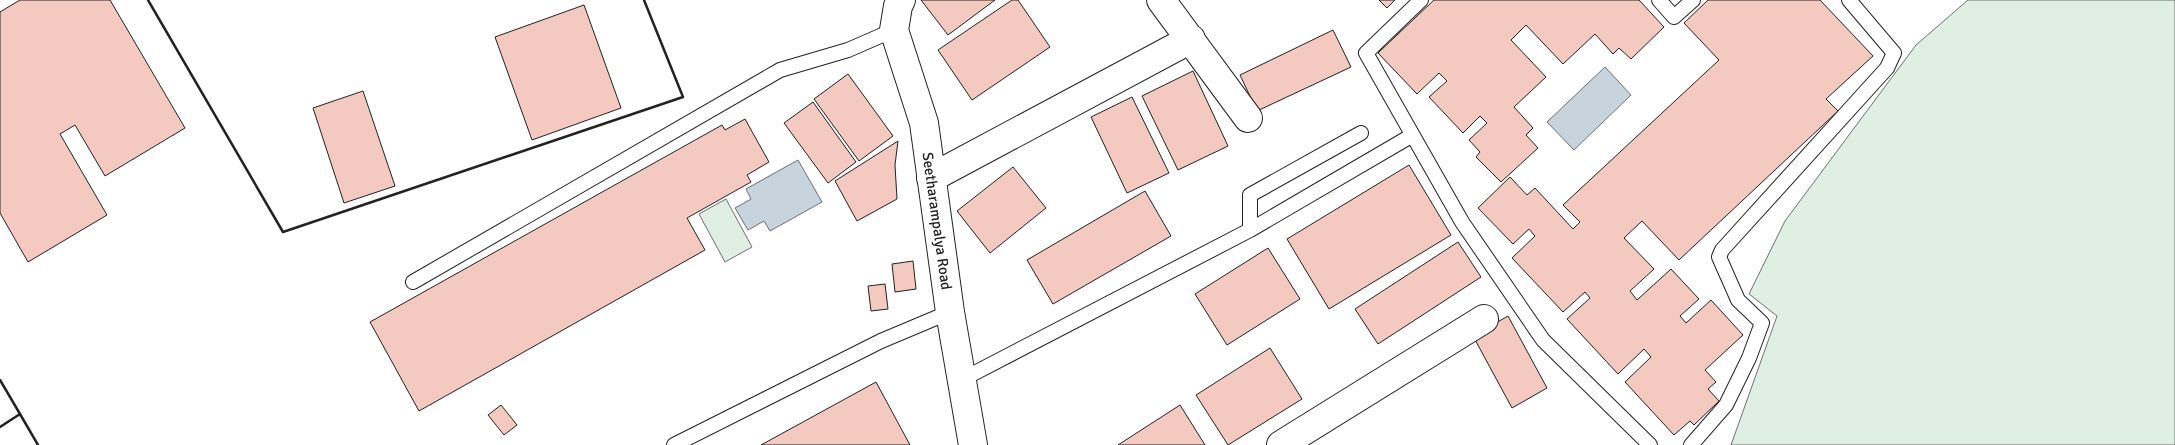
<svg xmlns="http://www.w3.org/2000/svg" width="2175" height="445" font-family="Signika,sans-serif">
  <style>
    .green { fill: #e0efe3; stroke: #6f6f6f }
    .water { fill: #c7d3dd; stroke: #6f6f6f }
    .building { fill: #f3c9c0; stroke: #222 }
    .lines { fill: none; stroke-linecap: round; stroke-linejoin: round }
    .service-casing { stroke: #222; stroke-width: 16 }
    .minor-casing { stroke: #222; stroke-width: 30 }
    .tertiary-casing { stroke: #222; stroke-width: 30 }
    .service { stroke: #fff; stroke-width: 14 }
    .minor { stroke: #fff; stroke-width: 28 }
    .tertiary { stroke: #fff; stroke-width: 28 }
    .wall { stroke: #222; stroke-width: 2.5 }
    .labels { text-anchor: middle; dominant-baseline: central; stroke-width: 4; stroke-linejoin: round; paint-order: stroke }
    .street-label { font-size: 15px; fill: #222; stroke: #fff }
  </style>
  <rect width="100%" height="100%" fill="#fff"/>
  <path class="green" d="M 1968,0 L 2175,0 L 2175,445 L 1731,445 L 1777,316 L 1749,294 L 1785,221 L 1916,45 Z
    M 726,199 L 752,247 L 725,262 L 699,214 Z"/>
  <path class="water" d="M 1605,67 L 1631,95 L 1574,150 L 1547,122 Z
    M 798,160 L 822,202 L 770,231 L 764,221 L 748,230 L 735,208 L 751,199 L 746,189 Z"/>
  <path class="building" d="M 20,0 L 110,0 L 185,128 L 105,176 L 75,125 L 60,134 L 107,215 L 28,262 L 0,213 L 0,12 Z
    M 921,0 L 995,0 L 948,35 Z
    M 1012,0 L 1018,0 L 1050,47 L 972,100 L 938,50 Z
    M 1379,0 L 1395,0 L 1387,8 Z
    M 1434,0 L 1639,0 L 1664,27 L 1631,59 L 1619,48 L 1613,54 L 1595,34 L 1563,64 L 1526,25 L 1511,40 L 1546,77 L 1514,107 L 1533,128 L 1526,135 L 1538,148 L 1501,182 L 1476,157 L 1480,152 L 1469,140 L 1487,123 L 1480,116 L 1463,133 L 1429,97 L 1447,81 L 1439,73 L 1417,94 L 1378,53 Z
    M 1708,0 L 1820,0 L 1873,56 L 1826,99 L 1838,111 L 1679,260 L 1642,221 L 1624,238 L 1654,269 L 1630,291 L 1637,300 L 1671,269 L 1699,299 L 1680,316 L 1686,323 L 1711,300 L 1743,335 L 1705,370 L 1716,382 L 1708,389 L 1719,401 L 1694,425 L 1690,421 L 1674,435 L 1625,382 L 1651,357 L 1644,349 L 1618,374 L 1567,319 L 1590,298 L 1585,292 L 1563,312 L 1512,258 L 1535,236 L 1529,229 L 1513,244 L 1478,208 L 1510,177 L 1527,195 L 1535,188 L 1573,229 L 1580,222 L 1563,205 L 1719,60 L 1684,23 Z
    M 584,5 L 621,108 L 532,140 L 495,37 Z
    M 1333,30 L 1351,67 L 1257,111 L 1240,75 Z
    M 1193,71 L 1228,146 L 1178,170 L 1142,96 Z
    M 848,74 L 893,136 L 859,161 L 814,99 Z
    M 363,91 L 395,186 L 344,203 L 313,108 Z
    M 1132,97 L 1169,173 L 1127,193 L 1091,117 Z
    M 813,102 L 856,162 L 828,183 L 784,123 Z
    M 745,119 L 769,162 L 747,175 L 751,182 L 687,218 L 705,250 L 419,411 L 370,322 L 722,125 L 725,130 Z
    M 898,141 L 895,165 L 897,199 L 857,221 L 835,181 Z
    M 1409,165 L 1451,235 L 1329,309 L 1287,239 Z
    M 1013,167 L 1046,208 L 990,253 L 957,211 Z
    M 1145,191 L 1171,236 L 1053,304 L 1027,260 Z
    M 1458,242 L 1481,277 L 1378,344 L 1355,309 Z
    M 1268,248 L 1300,299 L 1227,345 L 1195,294 Z
    M 913,261 L 916,289 L 895,292 L 892,264 Z
    M 885,284 L 888,309 L 871,311 L 868,286 Z
    M 1508,316 L 1547,388 L 1512,408 L 1473,336 Z
    M 1270,348 L 1302,399 L 1228,445 L 1196,395 Z
    M 876,382 L 910,445 L 761,445 Z
    M 501,405 L 517,425 L 504,435 L 488,415 Z
    M 1180,405 L 1205,445 L 1118,445 Z"/>
  <g class="lines">
    <g class="service-casing">
      <path id="service" d="M 1421,0 L 1366,53 L 1462,222 L 1543,340 L 1650,445
        M 1659,0 L 1674,17 L 1693,0
        M 1250,230 L 1250,195 L 1361,133
        M 413,282 L 780,70 L 848,50 L 894,30
        M 963,379 L 1250,230 L 1411,136
        M 674,445 L 881,341 L 950,312
        M 1691,445 L 1726,405 L 1749,358 L 1762,323 L 1738,300 L 1719,257 L 1722,250 L 1887,68 L 1894,53 L 1849,0"/>
    </g>
    <g class="minor-casing">
      <path id="minor" d="M 1161,0 L 1248,118
        M 931,178 L 1191,39
        M 1281,445 L 1484,319"/>
    </g>
    <g class="tertiary-casing">
      <path id="tertiary" d="M 901,0 L 898,6 L 894,30 L 924,123 L 950,312 L 973,445"/>
    </g>
    <use href="#service" class="service"/>
    <use href="#minor" class="minor"/>
    <use href="#tertiary" class="tertiary"/>
    <path class="wall" d="M 148,0 L 283,232 L 683,97 L 644,0
      M 0,380 L 20,414 L 0,427
      M 19,415 L 20,414 L 38,445"/>
  </g>
  <g class="labels">
    <g class="street-label">
      <text transform="translate(937 221) rotate(82)">Seetharampalya Road</text>
    </g>
  </g>
</svg>
